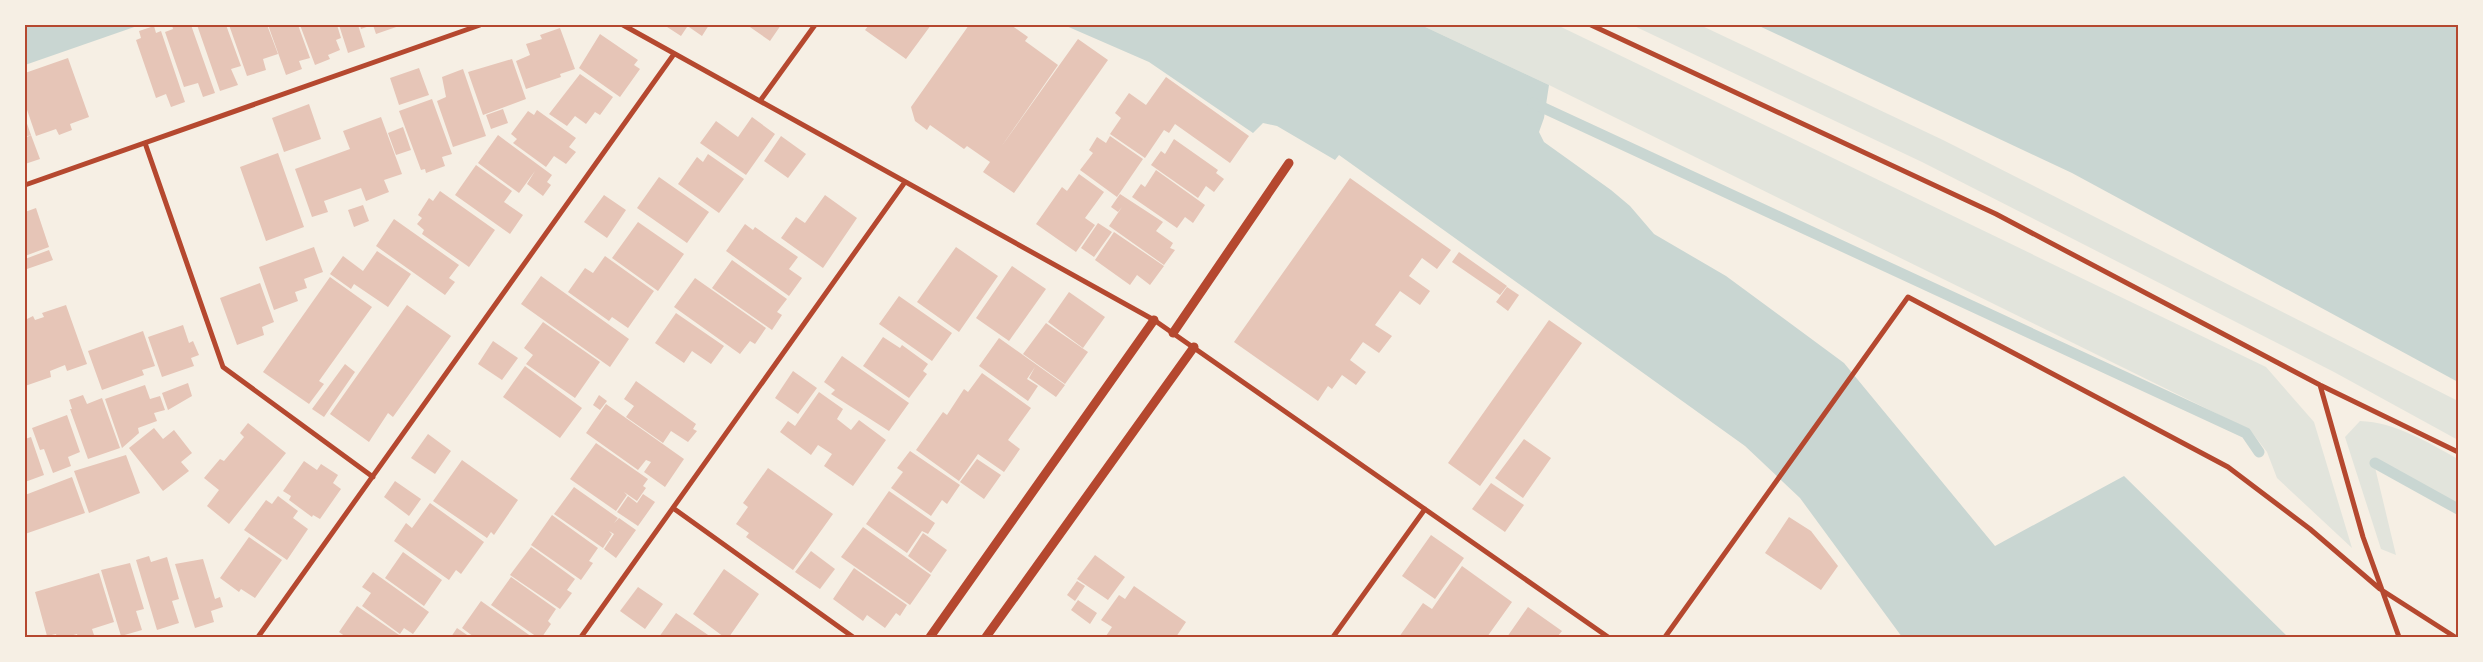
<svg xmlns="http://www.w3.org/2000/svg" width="2483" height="662" font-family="Arial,sans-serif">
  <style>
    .green { fill: #e2e4dc }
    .water { fill: #c9d6d2 }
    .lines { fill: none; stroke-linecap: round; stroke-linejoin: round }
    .stream { stroke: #c9d6d2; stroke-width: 11 }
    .building { fill: #e6c5b7 }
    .minor { stroke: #b5482f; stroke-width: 5 }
    .tertiary { stroke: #b5482f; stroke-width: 9 }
    .neatline { fill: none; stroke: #b5482f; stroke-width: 2 }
  </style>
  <rect width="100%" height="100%" fill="#f6efe4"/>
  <path class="green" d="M 1421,25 L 1557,25 L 2266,367 L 2314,422 L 2352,548 L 2277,478 L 2267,452 L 2250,430 L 1549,85 Z
    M 1632,25 L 1700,25 L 1943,140 L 2458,401 L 2458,440 L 2334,372 L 1922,162 Z
    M 2360,421 C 2395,422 2429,443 2458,459 L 2458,504 L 2373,459 L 2396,555 L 2381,549 L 2345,437 Z"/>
  <path class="water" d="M 25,25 L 140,25 L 25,65 Z
    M 1064,25 L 1421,25 L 1549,85 L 1544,118 L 1539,132 L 1544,142 L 1611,190 L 1630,206 L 1654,234 L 1726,276 L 1844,363 L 1995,546 L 2124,476 L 2288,637 L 1902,637 L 1800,498 L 1745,446 L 1339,155 L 1335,160 L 1277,126 L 1263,123 L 1253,133 L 1149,62 Z
    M 1757,25 L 2458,25 L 2458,382 L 2072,173 Z"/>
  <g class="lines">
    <path class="stream" d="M 1533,103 L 2246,433 L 2259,452
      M 2375,463 L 2458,509"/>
  </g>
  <path class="building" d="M 172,25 L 191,25 L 215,93 L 203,97 L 198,83 L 184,87 L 165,32 L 173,29 Z
    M 197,25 L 226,25 L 241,66 L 231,69 L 238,85 L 220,91 Z
    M 229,25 L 267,25 L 278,54 L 263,59 L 266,70 L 247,76 Z
    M 268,25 L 298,25 L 310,58 L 299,61 L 302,69 L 286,75 Z
    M 300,25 L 337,25 L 341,38 L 336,40 L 340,50 L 328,55 L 330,59 L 315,65 Z
    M 339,25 L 358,25 L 365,47 L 348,53 Z
    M 360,25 L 372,25 L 361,29 Z
    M 373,25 L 402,25 L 376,34 Z
    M 664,25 L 684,25 L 687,27 L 681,36 Z
    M 686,25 L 709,25 L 702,36 Z
    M 747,25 L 781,25 L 770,41 Z
    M 869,25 L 931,25 L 906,59 L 865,30 Z
    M 969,25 L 1011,25 L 1028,37 L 1025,41 L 1058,65 L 1001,147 L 1078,39 L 1108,60 L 1014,193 L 983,172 L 990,162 L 967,146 L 964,149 L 930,125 L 927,130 L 915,121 L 911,107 Z
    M 154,26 L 156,33 L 161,31 L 185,102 L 171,107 L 166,94 L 156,98 L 136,40 L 141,38 L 139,31 Z
    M 560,28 L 575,69 L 560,74 L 561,77 L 526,89 L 516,61 L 530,55 L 526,44 L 542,39 L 540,35 Z
    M 600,34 L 638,60 L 634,65 L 640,69 L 620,97 L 579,68 Z
    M 68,58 L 89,117 L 70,124 L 72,130 L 59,135 L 56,129 L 36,136 L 25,104 L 25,73 Z
    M 512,59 L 526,99 L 483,115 L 468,72 Z
    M 419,68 L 429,95 L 399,105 L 390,78 Z
    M 463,69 L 486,136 L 453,147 L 437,101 L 446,97 L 442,77 Z
    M 580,74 L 613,97 L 600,115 L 595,112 L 586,124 L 575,116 L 567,126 L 549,114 Z
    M 1166,77 L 1249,136 L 1230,163 L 1175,124 L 1169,133 L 1164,130 L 1145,158 L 1110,134 L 1121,118 L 1115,113 L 1129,93 L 1146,105 Z
    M 432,99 L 452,154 L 442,157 L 445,166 L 426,173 L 425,169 L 421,170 L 399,111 Z
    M 309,104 L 321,139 L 284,152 L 272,118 Z
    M 503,109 L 508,123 L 491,129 L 486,115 Z
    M 537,110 L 576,138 L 569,147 L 576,152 L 566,164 L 554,156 L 546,167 L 513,143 L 517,139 L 511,134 L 528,111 L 534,115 Z
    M 381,117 L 402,174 L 384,180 L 389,192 L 366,201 L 361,188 L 324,201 L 328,212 L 312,217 L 295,169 L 350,149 L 343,131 Z
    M 752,117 L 775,134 L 746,175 L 700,143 L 716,121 L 738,137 Z
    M 25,118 L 31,135 L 25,137 Z
    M 403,127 L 411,150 L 396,155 L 388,133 Z
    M 31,135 L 40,159 L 25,164 L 25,138 Z
    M 498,135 L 552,175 L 547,182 L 551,185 L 543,196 L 527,184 L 535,171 L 519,193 L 478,163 Z
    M 781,136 L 806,154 L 788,178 L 764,161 Z
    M 1110,136 L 1143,159 L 1117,197 L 1080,170 L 1093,153 L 1089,150 L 1097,137 L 1106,143 Z
    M 1174,139 L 1218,170 L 1216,173 L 1224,179 L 1214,192 L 1206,186 L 1198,198 L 1151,165 L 1161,151 L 1165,154 Z
    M 278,153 L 304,227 L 266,241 L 240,167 Z
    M 708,154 L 744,179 L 719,213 L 678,184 L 697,157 L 703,162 Z
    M 476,165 L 512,191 L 504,202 L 523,215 L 510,234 L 455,195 Z
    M 1156,170 L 1205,205 L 1193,223 L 1185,217 L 1177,228 L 1132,197 L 1141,184 L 1145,187 Z
    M 1079,174 L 1104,192 L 1085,218 L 1095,225 L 1076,252 L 1036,224 L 1062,187 L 1067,191 Z
    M 659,177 L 709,212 L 687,243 L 637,208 Z
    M 1350,178 L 1451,250 L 1437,269 L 1422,258 L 1409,276 L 1430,291 L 1420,305 L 1400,291 L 1375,325 L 1392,336 L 1379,353 L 1363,342 L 1350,360 L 1366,372 L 1356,385 L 1342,375 L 1332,389 L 1328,386 L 1318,401 L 1234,342 Z
    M 440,191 L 495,230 L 469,267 L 422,234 L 424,230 L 417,224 L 422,218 L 418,215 L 429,198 L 433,201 Z
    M 1120,194 L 1163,222 L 1156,231 L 1173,243 L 1170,248 L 1175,250 L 1164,265 L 1109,226 L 1122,207 L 1118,212 L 1111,207 Z
    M 604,195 L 626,210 L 607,238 L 584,222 Z
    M 825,195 L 857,218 L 823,268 L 781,238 L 796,217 L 805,223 Z
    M 363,205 L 369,221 L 354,227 L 348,210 Z
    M 36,208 L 49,247 L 25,256 L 25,212 Z
    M 394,219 L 459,265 L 449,278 L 455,282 L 445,295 L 376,246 Z
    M 638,222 L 684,254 L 658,291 L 612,258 Z
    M 1098,223 L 1112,232 L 1094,257 L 1081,248 Z
    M 745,224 L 753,230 L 755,227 L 798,257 L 789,269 L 802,278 L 789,296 L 726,251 Z
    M 1114,232 L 1164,266 L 1150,285 L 1137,275 L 1130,285 L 1095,260 Z
    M 314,247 L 323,272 L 304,279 L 307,288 L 295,292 L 298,301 L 274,310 L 259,267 Z
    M 956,247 L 998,276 L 959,332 L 917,302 Z
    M 49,250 L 53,260 L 27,269 L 25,259 Z
    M 377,251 L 411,274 L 388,307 L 354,284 L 351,289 L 330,274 L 343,256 L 363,271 Z
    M 1459,252 L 1507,286 L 1500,295 L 1452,262 Z
    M 605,256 L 654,291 L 628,328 L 612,317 L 609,321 L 568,292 L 585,268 L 593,273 Z
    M 732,260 L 787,299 L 777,312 L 782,315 L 772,330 L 712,288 Z
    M 1012,266 L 1046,289 L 1009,341 L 976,318 Z
    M 541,276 L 629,339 L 610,367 L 521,304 Z
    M 330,277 L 372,307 L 319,381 L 324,384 L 309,404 L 263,372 Z
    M 695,278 L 766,328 L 755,344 L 750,341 L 740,354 L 674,307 Z
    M 260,283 L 274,322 L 262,327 L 264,335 L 237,345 L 220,298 Z
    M 1507,287 L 1519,295 L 1508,311 L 1496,302 Z
    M 1069,292 L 1105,317 L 1083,348 L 1048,322 Z
    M 899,296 L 952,333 L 932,361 L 879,324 Z
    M 66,305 L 87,364 L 67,371 L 65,365 L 50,371 L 51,377 L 25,386 L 25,320 L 33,316 L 35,320 L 44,317 L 42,313 Z
    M 407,305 L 451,336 L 393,417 L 388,413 L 369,442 L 330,414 Z
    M 676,313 L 724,346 L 711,364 L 692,351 L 684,363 L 655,343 Z
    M 1549,320 L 1582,343 L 1480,486 L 1448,463 Z
    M 543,322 L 600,362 L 575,398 L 526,364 L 533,355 L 524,348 Z
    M 1046,323 L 1088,352 L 1065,384 L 1023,354 Z
    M 183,325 L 189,343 L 193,341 L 199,355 L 191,358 L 194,366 L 162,377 L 148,337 Z
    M 143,331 L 155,366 L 142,370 L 144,375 L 102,390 L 88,351 Z
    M 883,337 L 900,348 L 902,345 L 928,364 L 923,371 L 927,374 L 909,398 L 863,366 Z
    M 999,338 L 1065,385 L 1056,397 L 1029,378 L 1035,367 L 1027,379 L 1038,386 L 1028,401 L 979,366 Z
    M 493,341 L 518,358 L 502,380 L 478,364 Z
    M 842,356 L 909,403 L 889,431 L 831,394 L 835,390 L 824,382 Z
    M 345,364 L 355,372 L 324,417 L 312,409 Z
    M 525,366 L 582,408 L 560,438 L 503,397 Z
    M 793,371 L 817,388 L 798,414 L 775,398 Z
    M 982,373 L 1031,408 L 1008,440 L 1020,449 L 1004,472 L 978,454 L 959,481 L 916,450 L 943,412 L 947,415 L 964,389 L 968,392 Z
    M 636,381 L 696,424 L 693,429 L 697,431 L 688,442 L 671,431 L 663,443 L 626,417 L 634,406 L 624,399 Z
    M 188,383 L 192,396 L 168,410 L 162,393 Z
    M 145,385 L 150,399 L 160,396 L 165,410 L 154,413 L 157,421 L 138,428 L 139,433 L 122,448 L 105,399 Z
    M 819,392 L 843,409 L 837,419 L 851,430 L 859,420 L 886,440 L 853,486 L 824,466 L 832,454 L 818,445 L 811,455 L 780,432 L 788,421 L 795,426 Z
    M 83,395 L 87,404 L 102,398 L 120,448 L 88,459 L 70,409 L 72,409 L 69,400 Z
    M 599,395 L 607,401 L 600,410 L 593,405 Z
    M 606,404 L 684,459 L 665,487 L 644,472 L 651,462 L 646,460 L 638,470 L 586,433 Z
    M 67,415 L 80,452 L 68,457 L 71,466 L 53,473 L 44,449 L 40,450 L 32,428 Z
    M 248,423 L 286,453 L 229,524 L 207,506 L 219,490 L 204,478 L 220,459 L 224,461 L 244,437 L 240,433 Z
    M 154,428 L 163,439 L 174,430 L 192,453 L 181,462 L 189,471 L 163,491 L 129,448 Z
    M 428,434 L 451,451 L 435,474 L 411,458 Z
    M 31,437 L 44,475 L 25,482 L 25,439 Z
    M 1524,439 L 1551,458 L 1523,498 L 1495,478 Z
    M 596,443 L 648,479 L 643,486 L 646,488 L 637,501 L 624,492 L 627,495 L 616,511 L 570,479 Z
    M 910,451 L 960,485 L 947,504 L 942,500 L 931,516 L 891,488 L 903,472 L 897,468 Z
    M 126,455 L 140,493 L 89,513 L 74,471 Z
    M 977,459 L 1001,475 L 984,499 L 960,482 Z
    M 462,460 L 518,500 L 494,535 L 491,532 L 487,538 L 433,501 Z
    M 304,461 L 317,470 L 321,464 L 338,475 L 333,483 L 341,489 L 320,519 L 313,515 L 312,517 L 289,500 L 291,496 L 283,491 Z
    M 768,468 L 833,514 L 793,570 L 746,537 L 749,533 L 736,524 L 748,507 L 743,503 Z
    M 72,477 L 85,513 L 25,534 L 25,495 Z
    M 395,481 L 421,499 L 409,516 L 384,497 Z
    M 1491,483 L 1524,505 L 1505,532 L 1472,509 Z
    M 574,487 L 618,518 L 614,523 L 619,518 L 636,530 L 616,558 L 604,549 L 614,534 L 609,531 L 612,534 L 603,548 L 554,514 Z
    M 889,491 L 935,523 L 928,534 L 922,531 L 907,553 L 866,524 Z
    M 643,494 L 655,502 L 638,526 L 617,512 L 628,496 L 637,503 Z
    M 278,496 L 298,511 L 293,518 L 308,529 L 287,560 L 244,530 L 266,500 L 272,504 Z
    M 430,503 L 484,542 L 461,574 L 456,570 L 449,580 L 394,541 L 406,523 L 412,528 Z
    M 552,515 L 598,548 L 589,561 L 593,563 L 581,580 L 531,545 Z
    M 1789,517 L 1811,531 L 1838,566 L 1821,590 L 1765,553 Z
    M 863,527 L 931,575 L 910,605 L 841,557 Z
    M 923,533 L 947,550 L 931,573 L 908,556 Z
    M 1431,535 L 1464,558 L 1435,599 L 1402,576 Z
    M 249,537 L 282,560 L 255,598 L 241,589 L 239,592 L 220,578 Z
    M 531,547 L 575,579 L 567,590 L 572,593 L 560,609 L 510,575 Z
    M 811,551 L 835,569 L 820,589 L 795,572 Z
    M 403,552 L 442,580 L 424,606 L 385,578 Z
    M 1095,555 L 1125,577 L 1108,600 L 1077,579 Z
    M 149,556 L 151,562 L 167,557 L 179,599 L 172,601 L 179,623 L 157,630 L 136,560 Z
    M 203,559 L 215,599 L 220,597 L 223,607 L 211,611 L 214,622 L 195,628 L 175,564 Z
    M 130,563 L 144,609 L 136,611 L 142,630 L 121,636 L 101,570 Z
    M 1462,566 L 1512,602 L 1487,637 L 1399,637 L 1423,603 L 1432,609 Z
    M 854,568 L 907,605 L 900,616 L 896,613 L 885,628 L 867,615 L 863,621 L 833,599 Z
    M 724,569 L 759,594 L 729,637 L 724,637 L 693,614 Z
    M 373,572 L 429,612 L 413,634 L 404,628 L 400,634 L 362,606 L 371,593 L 362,587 Z
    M 99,573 L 114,622 L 92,629 L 94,635 L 86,637 L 78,637 L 77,634 L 66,637 L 57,637 L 56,634 L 47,636 L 35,592 Z
    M 511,577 L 556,609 L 548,621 L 551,624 L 542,637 L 537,637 L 491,605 Z
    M 1077,581 L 1085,586 L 1075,601 L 1067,595 Z
    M 1134,586 L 1186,622 L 1176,637 L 1106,636 L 1112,627 L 1101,620 L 1119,595 L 1125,599 Z
    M 638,587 L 663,604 L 645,629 L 620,611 Z
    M 1078,600 L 1097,613 L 1090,624 L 1071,610 Z
    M 481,601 L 532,637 L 474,637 L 462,628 Z
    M 357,606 L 402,637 L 346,637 L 339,632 Z
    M 1528,607 L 1562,631 L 1557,637 L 1507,637 Z
    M 676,613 L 711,637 L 659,637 Z
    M 457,628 L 470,637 L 451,637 Z"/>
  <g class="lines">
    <path class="minor" d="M 623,25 L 1154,320 L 1608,637
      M 1591,25 L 1996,214 L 2320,385 L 2458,452
      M 760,101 L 815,25
      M 145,143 L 223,367 L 373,477
      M 25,185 L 480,25
      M 2320,385 L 2363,537 L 2399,637
      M 673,508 L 853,637
      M 258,637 L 674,54
      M 581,637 L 905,182
      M 1333,637 L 1425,509
      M 1665,637 L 1908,297 L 2228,467 L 2310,529 L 2380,589 L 2455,637"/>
    <path class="tertiary" d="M 1173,333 L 1289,163
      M 930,637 L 1154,320
      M 986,637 L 1194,347"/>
  </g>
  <rect width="2483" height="662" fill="none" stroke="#f6efe4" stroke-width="52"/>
  <rect x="26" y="26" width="2431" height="610" class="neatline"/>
</svg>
